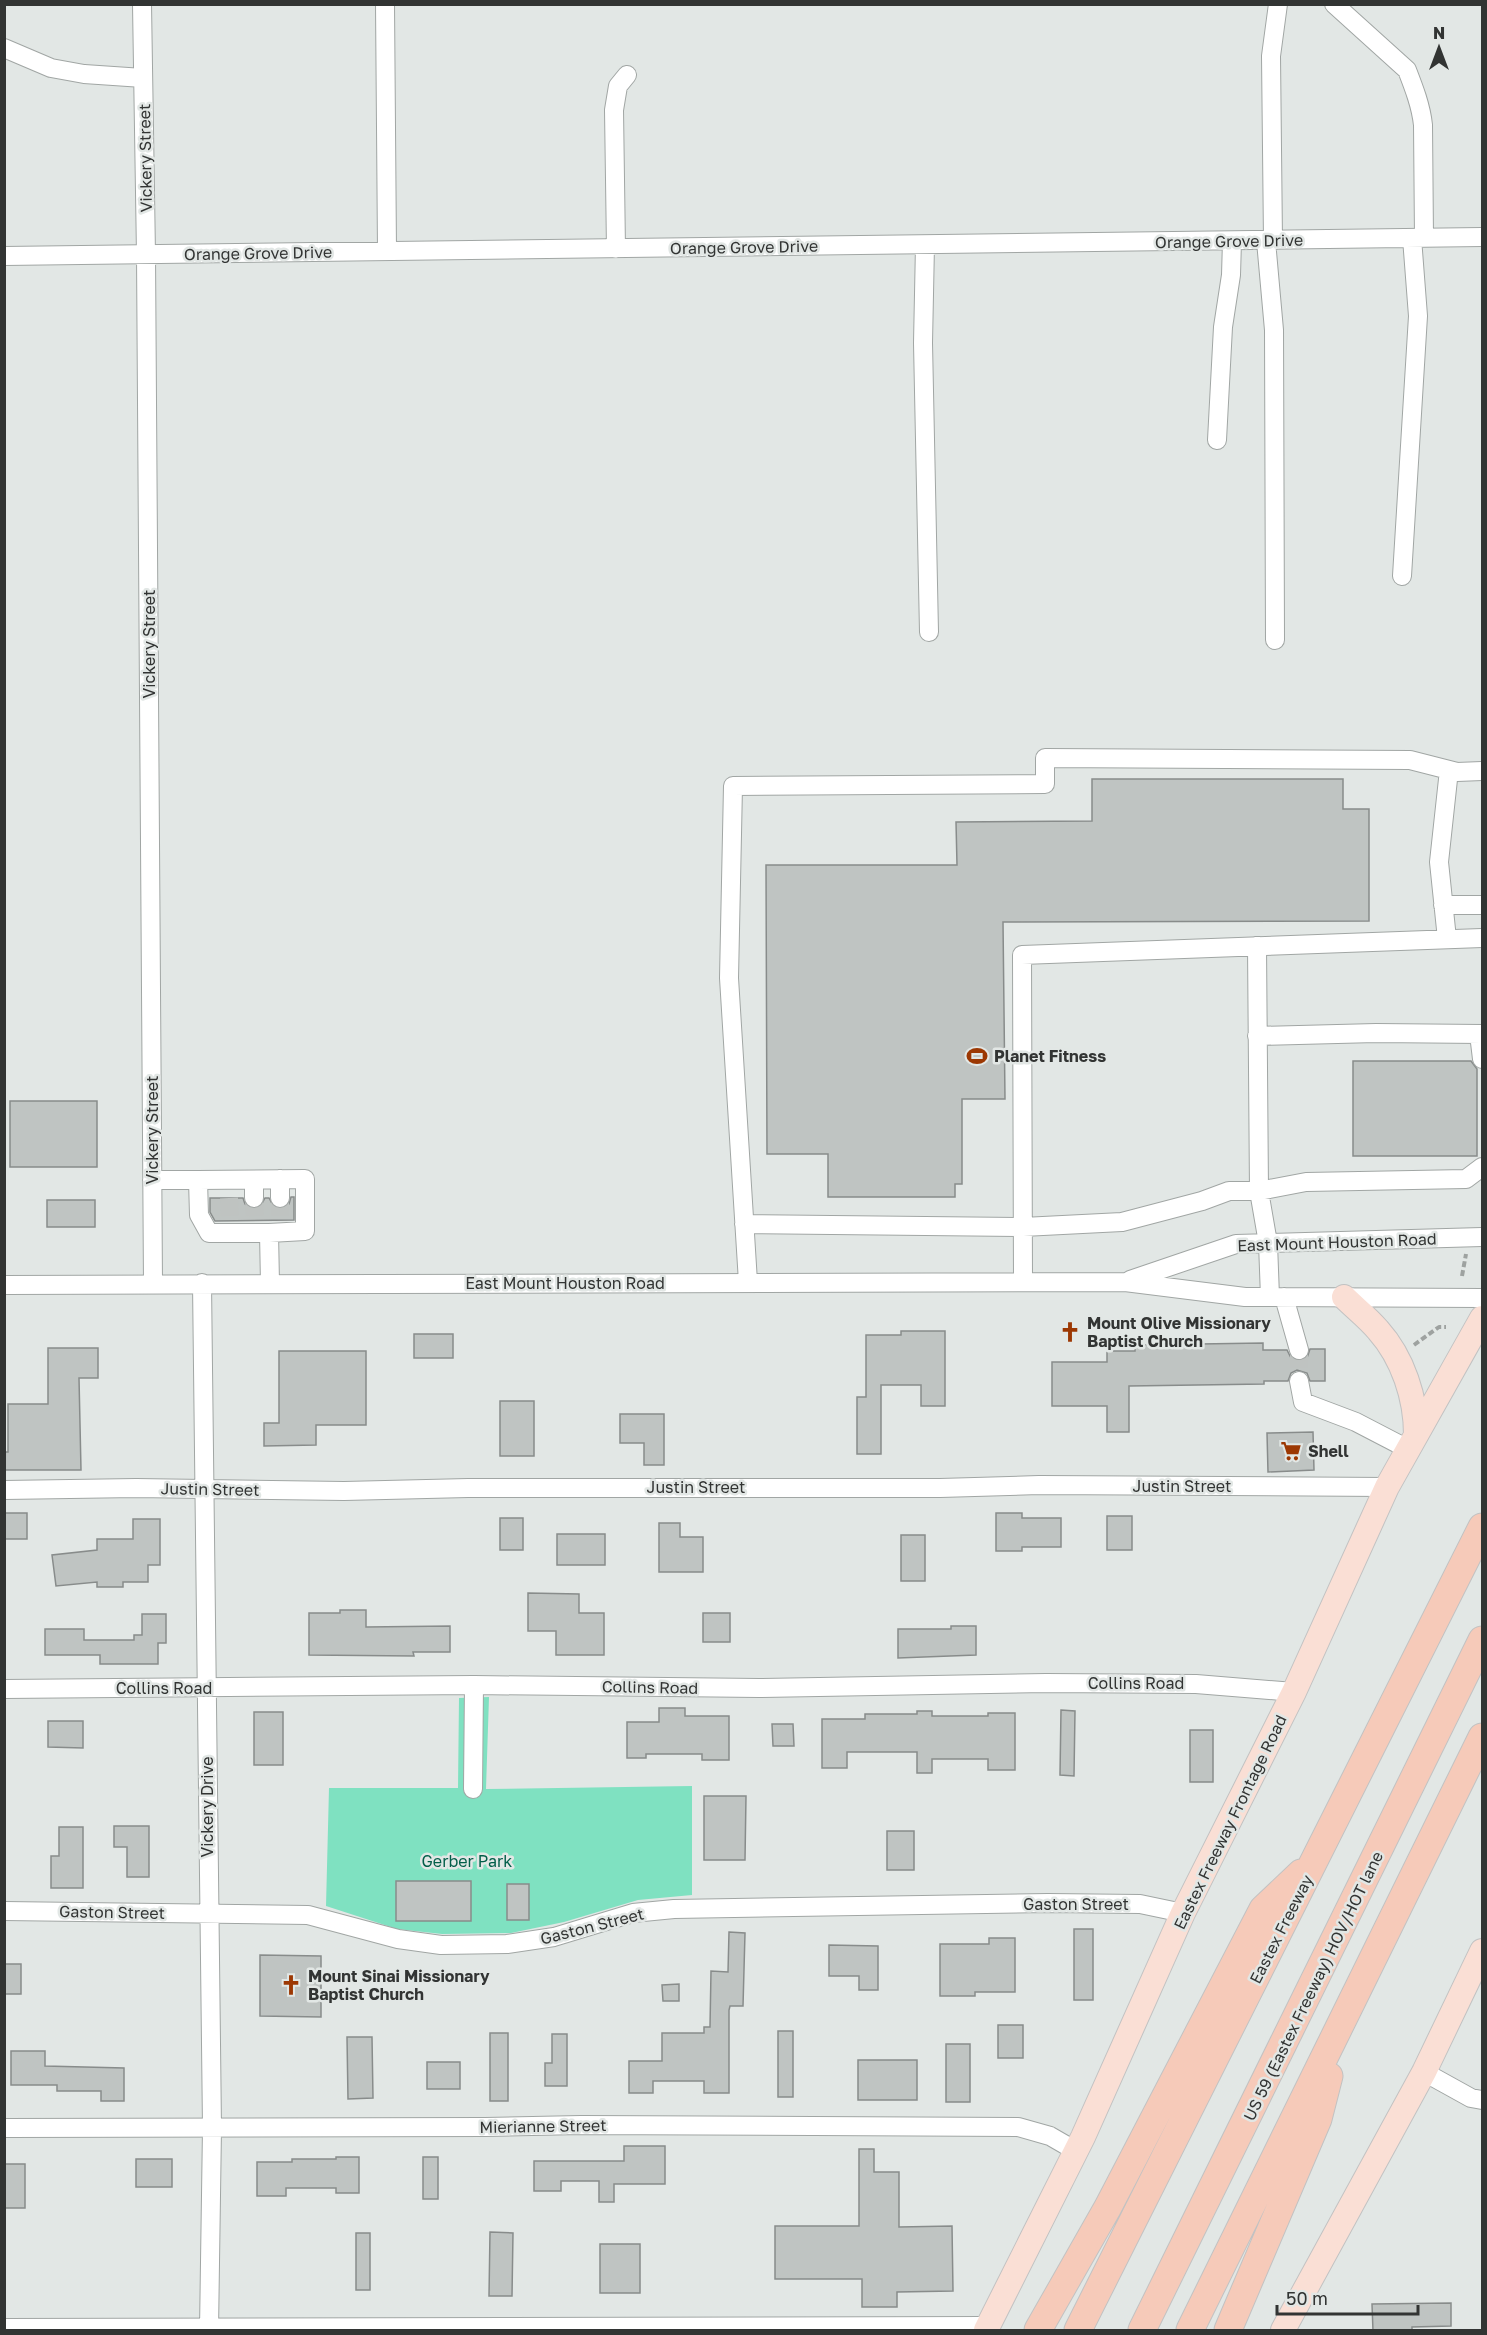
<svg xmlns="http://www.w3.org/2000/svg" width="1487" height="2335" font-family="'Golos Text',sans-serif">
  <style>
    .green { fill: #7fe1c1 }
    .building { fill: #bfc4c2; stroke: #888c8b; stroke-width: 1.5 }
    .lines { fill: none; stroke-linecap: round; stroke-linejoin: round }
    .minor-tunnel { stroke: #bfc3c1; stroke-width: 18; stroke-dasharray: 18 9; stroke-linecap: butt }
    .minor-casing { stroke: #a1a6a4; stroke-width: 20 }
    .major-casing { stroke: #c2c2c2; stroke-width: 26 }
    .highway-casing { stroke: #c2c2c2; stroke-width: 29 }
    .path { stroke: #9ea2a0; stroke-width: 4; stroke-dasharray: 6 3; stroke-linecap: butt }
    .minor { stroke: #fff; stroke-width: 18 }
    .major { stroke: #fadfd5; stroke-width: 24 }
    .highway { stroke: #f6cab9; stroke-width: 27 }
    .labels { text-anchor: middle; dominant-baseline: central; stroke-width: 5; stroke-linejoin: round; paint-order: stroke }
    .street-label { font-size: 16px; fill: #323433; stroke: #e2e7e5 }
    .poi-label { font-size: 16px; font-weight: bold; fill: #323433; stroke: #e2e7e5; text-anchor: start }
    .park-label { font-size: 16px; fill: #025e49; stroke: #e2e7e5 }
  </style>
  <rect width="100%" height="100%" fill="#e2e7e5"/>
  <path class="green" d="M 489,1697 L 486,1789 L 692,1786 L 692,1895 L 638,1900 L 564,1922 L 511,1933 L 442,1934 L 397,1929 L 326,1906 L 329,1788 L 458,1788 L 459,1698 Z"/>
  <path class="building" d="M 1092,779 L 1343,779 L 1343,809 L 1369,809 L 1369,921 L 1003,922 L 1005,1099 L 962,1099 L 962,1184 L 955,1184 L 955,1197 L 828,1197 L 828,1154 L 767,1154 L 766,865 L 957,865 L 956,822 L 1092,821 Z
    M 1353,1061 L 1471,1061 L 1477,1069 L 1477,1156 L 1353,1156 Z
    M 10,1101 L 97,1101 L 97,1167 L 10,1167 Z
    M 291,1197 L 294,1197 L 294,1220 L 215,1221 L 210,1212 L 210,1198 L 243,1198 L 245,1204 L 253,1209 L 260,1207 L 265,1198 L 269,1198 L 274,1207 L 281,1209 L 289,1204 Z
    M 47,1200 L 95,1200 L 95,1227 L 47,1227 Z
    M 901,1331 L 945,1331 L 945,1406 L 921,1406 L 921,1385 L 881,1385 L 881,1454 L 857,1454 L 857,1397 L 866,1397 L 866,1335 L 901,1335 Z
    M 414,1334 L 453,1334 L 453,1358 L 414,1358 Z
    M 1263,1343 L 1263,1350 L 1287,1350 L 1291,1358 L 1297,1361 L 1307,1358 L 1310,1349 L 1325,1349 L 1325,1381 L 1310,1381 L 1307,1373 L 1297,1370 L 1291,1373 L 1288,1381 L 1264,1381 L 1264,1384 L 1129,1386 L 1129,1432 L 1107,1432 L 1107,1406 L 1052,1406 L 1052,1362 L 1107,1362 L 1107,1351 L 1135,1351 L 1135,1345 Z
    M 48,1348 L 98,1348 L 98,1378 L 79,1378 L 81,1470 L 4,1470 L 4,1452 L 8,1452 L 8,1404 L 48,1404 Z
    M 279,1351 L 366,1351 L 366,1425 L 316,1425 L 316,1445 L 264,1446 L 264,1423 L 279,1423 Z
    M 500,1401 L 534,1401 L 534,1456 L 500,1456 Z
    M 620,1414 L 664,1414 L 664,1465 L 644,1465 L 644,1443 L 620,1443 Z
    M 1313,1432 L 1314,1470 L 1268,1472 L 1267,1433 Z
    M 4,1513 L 27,1513 L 27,1539 L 4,1539 Z
    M 996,1513 L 1022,1513 L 1022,1518 L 1061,1518 L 1061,1547 L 1022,1547 L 1022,1551 L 996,1551 Z
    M 1107,1516 L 1132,1516 L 1132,1550 L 1107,1550 Z
    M 500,1518 L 523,1518 L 523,1550 L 500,1550 Z
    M 133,1519 L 160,1519 L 160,1565 L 148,1565 L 148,1582 L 123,1582 L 123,1587 L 97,1587 L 97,1582 L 56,1586 L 52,1555 L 97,1550 L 97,1539 L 133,1539 Z
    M 659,1523 L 680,1523 L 680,1537 L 703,1537 L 703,1572 L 659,1572 Z
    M 557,1534 L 605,1534 L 605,1565 L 557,1565 Z
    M 901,1535 L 925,1535 L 925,1581 L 901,1581 Z
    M 528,1593 L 579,1594 L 579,1613 L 604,1613 L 604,1655 L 556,1655 L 556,1631 L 528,1631 Z
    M 340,1610 L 366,1610 L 366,1627 L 450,1626 L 450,1652 L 413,1652 L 414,1656 L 309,1655 L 309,1613 L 340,1613 Z
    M 703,1613 L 730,1613 L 730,1642 L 703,1642 Z
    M 142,1614 L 166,1614 L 166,1643 L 158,1643 L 158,1664 L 100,1664 L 100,1655 L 45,1655 L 45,1629 L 84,1629 L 84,1640 L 134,1640 L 134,1635 L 142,1635 Z
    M 951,1626 L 976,1626 L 976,1655 L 898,1658 L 898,1629 L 951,1629 Z
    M 659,1708 L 685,1708 L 685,1716 L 729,1716 L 729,1760 L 702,1760 L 702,1754 L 646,1754 L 646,1758 L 627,1758 L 627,1722 L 659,1722 Z
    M 1061,1710 L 1075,1711 L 1074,1776 L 1060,1775 Z
    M 917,1711 L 932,1711 L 932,1716 L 988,1716 L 988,1713 L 1015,1713 L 1015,1770 L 988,1770 L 988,1759 L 932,1759 L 932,1773 L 917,1773 L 917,1752 L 847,1752 L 847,1768 L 822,1768 L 822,1719 L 865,1719 L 865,1714 L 917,1714 Z
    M 254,1712 L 283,1712 L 283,1765 L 254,1765 Z
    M 48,1721 L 83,1721 L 83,1748 L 48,1747 Z
    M 772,1724 L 793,1724 L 794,1746 L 773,1746 Z
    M 1190,1730 L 1213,1730 L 1213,1782 L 1190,1782 Z
    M 704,1796 L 746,1796 L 745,1860 L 704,1860 Z
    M 114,1826 L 149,1826 L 149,1877 L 127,1877 L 127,1847 L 114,1847 Z
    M 59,1827 L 83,1827 L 83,1888 L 51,1888 L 51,1856 L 59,1856 Z
    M 887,1831 L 914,1831 L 914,1870 L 887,1870 Z
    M 396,1881 L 471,1881 L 471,1921 L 396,1921 Z
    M 507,1884 L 529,1884 L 529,1920 L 507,1920 Z
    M 1074,1929 L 1093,1929 L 1093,2000 L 1074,2000 Z
    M 729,1932 L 745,1933 L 743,2006 L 730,2006 L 729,2010 L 729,2093 L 704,2093 L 704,2081 L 653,2081 L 653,2093 L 629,2093 L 629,2061 L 662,2061 L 662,2033 L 704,2033 L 704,2027 L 710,2027 L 711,1971 L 728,1972 Z
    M 989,1938 L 1015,1938 L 1015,1992 L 975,1992 L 975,1996 L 940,1996 L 940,1944 L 989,1944 Z
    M 829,1945 L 878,1946 L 878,1990 L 859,1990 L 859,1976 L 829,1976 Z
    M 260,1955 L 321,1956 L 321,2017 L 260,2016 Z
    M 4,1964 L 21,1964 L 21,1994 L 4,1994 Z
    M 679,1984 L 679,2001 L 663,2001 L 662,1985 Z
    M 998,2025 L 1023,2025 L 1023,2058 L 998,2058 Z
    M 778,2031 L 793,2031 L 793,2097 L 778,2097 Z
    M 490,2033 L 508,2033 L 508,2101 L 490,2101 Z
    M 552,2034 L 567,2034 L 567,2086 L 545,2086 L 545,2063 L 552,2063 Z
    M 347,2037 L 372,2037 L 373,2098 L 348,2099 Z
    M 946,2044 L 970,2044 L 970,2102 L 946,2102 Z
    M 11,2051 L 45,2051 L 45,2066 L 124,2068 L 124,2101 L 101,2101 L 101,2091 L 57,2091 L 57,2085 L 11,2085 Z
    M 858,2060 L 917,2060 L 917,2100 L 858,2100 Z
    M 427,2062 L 460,2062 L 460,2089 L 427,2089 Z
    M 624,2146 L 665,2146 L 665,2184 L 614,2184 L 614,2202 L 599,2202 L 599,2181 L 561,2181 L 561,2191 L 534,2191 L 534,2161 L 624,2161 Z
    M 859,2149 L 874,2149 L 874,2172 L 899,2172 L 899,2227 L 952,2226 L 953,2291 L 897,2292 L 897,2307 L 862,2307 L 862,2279 L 775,2279 L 775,2226 L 859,2226 Z
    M 336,2157 L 359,2157 L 359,2193 L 336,2193 L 336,2188 L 286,2188 L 286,2196 L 257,2196 L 257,2162 L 292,2162 L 292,2159 L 336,2159 Z
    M 423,2157 L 438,2157 L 438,2199 L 423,2199 Z
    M 136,2159 L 172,2159 L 172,2187 L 136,2187 Z
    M 4,2164 L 25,2164 L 25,2208 L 4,2208 Z
    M 490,2232 L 513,2233 L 512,2296 L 489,2296 Z
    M 356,2233 L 370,2233 L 370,2290 L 356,2290 Z
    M 600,2244 L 640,2244 L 640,2293 L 600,2293 Z
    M 1451,2303 L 1451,2326 L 1412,2327 L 1412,2331 L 1373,2331 L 1372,2304 Z"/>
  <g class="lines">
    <path class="minor-tunnel" d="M 229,1198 L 230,1221
      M 254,1198 L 255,1220
      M 280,1198 L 280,1220
      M 1299,1350 L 1299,1381"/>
    <g class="minor-casing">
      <path id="minor" d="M 142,4 L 146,255 L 153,1283
        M 385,4 L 387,251
        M 1334,4 L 1407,70 C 1414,88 1421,106 1423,125 L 1424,238
        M 4,48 L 51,68 L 84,74 L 143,78
        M 1266,241 L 1274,330 L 1275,640
        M 1273,241 L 1271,56 L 1278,4
        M 925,245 L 923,343 L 929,632
        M 616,249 L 614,110 L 618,86 L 627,75
        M 4,256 L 1482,237
        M 1217,440 L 1223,327 L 1231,275 L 1232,241
        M 1402,576 L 1418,316 L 1412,238
        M 1443,905 L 1482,905
        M 1447,939 L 1439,862 L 1449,770
        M 1257,946 L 1259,1191 L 1268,1243 L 1270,1297
        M 1479,1034 L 1482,1059
        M 1257,1036 L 1376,1033 L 1482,1034
        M 280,1179 L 280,1198
        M 152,1180 L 198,1180
        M 254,1198 L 254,1180
        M 744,1224 L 1023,1227 L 1122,1222 L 1202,1201 L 1229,1191 L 1259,1191 L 1306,1182 L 1466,1179 L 1482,1167
        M 269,1233 L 305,1231 L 305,1179 L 198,1180 L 199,1215 L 209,1233 L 269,1233 L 270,1283
        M 1130,1280 L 1236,1244 L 1482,1237
        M 748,1282 L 729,978 L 733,786 L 1045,784 L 1045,758 L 1410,760 L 1457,772 L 1482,771
        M 1023,1282 L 1022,955 L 1482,938
        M 202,1283 L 212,2128 L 209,2330
        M 4,1285 L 1125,1282 L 1245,1297 L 1482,1298
        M 1284,1297 L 1299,1350
        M 1299,1381 L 1303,1402 L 1356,1422 L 1408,1449
        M 4,1490 L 136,1488 L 344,1491 L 468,1488 L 940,1488 L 1039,1485 L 1387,1487
        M 4,1689 L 474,1685 L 759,1688 L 1046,1683 L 1196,1684 L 1294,1692
        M 473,1789 L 474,1685
        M 4,1911 L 308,1915 L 398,1939 L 441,1945 L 507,1944 L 554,1937 L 633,1913 L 674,1909 L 1048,1903 L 1140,1904 L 1183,1913
        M 1424,2072 L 1471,2098 L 1482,2100
        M 4,2128 L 485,2127 L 581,2125 L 1018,2127 L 1050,2136 L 1076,2151
        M 4,2328 L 988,2326"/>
    </g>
    <g class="major-casing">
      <path id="major" d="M 1344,1297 C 1355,1308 1368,1318 1378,1330 C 1403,1358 1416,1398 1416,1435
        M 986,2330 L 1083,2137 L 1183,1913 L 1294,1692 L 1387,1487 L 1482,1318
        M 1283,2330 L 1424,2072 L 1482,1951"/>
    </g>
    <g class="highway-casing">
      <path id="highway" d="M 1038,2330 L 1108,2207 L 1263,1909 L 1301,1873
        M 1078,2330 L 1482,1527
        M 1142,2330 L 1482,1640
        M 1190,2330 L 1482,1737
        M 1228,2330 L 1318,2119 L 1329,2076"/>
    </g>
    <path class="path" d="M 1462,1276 L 1466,1254
      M 1414,1345 L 1439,1327 L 1446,1327"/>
    <use href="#minor" class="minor"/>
    <use href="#major" class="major"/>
    <use href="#highway" class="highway"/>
  </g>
  <defs>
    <g id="stadium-bare" transform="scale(1.62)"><path d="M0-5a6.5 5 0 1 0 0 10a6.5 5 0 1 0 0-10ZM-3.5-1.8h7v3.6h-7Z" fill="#9c3803" stroke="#e2e7e5" stroke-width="2.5" paint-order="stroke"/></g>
    <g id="church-bare" transform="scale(1.62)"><path d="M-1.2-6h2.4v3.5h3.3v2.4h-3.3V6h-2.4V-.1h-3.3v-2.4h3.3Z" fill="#9c3803" stroke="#e2e7e5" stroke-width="2.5" paint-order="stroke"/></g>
    <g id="supermarket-bare" transform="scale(1.62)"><path d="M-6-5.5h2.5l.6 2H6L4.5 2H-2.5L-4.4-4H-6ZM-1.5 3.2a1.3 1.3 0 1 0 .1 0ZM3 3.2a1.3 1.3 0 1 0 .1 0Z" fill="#9c3803" stroke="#e2e7e5" stroke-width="2.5" paint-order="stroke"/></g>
  </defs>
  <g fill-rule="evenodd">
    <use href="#stadium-bare" x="977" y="1056"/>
    <use href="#church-bare" x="1070" y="1332"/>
    <use href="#supermarket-bare" x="1291" y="1451"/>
    <use href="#church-bare" x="291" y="1985"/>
  </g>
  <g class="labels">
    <g class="street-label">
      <text transform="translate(145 158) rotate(-91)">Vickery Street</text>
      <text transform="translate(1229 241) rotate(-1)">Orange Grove Drive</text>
      <text transform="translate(744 247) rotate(-1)">Orange Grove Drive</text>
      <text transform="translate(258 253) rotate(-1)">Orange Grove Drive</text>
      <text transform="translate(149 644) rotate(-90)">Vickery Street</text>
      <text transform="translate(152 1130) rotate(-90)">Vickery Street</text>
      <text transform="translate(1337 1242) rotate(-2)">East Mount Houston Road</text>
      <text x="565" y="1283">East Mount Houston Road</text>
      <text x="1182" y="1486">Justin Street</text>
      <text x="696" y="1487">Justin Street</text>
      <text transform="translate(210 1489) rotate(1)">Justin Street</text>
      <text x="1136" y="1683">Collins Road</text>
      <text transform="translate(650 1687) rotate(1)">Collins Road</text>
      <text x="164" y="1688">Collins Road</text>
      <text transform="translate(207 1807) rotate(-90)">Vickery Drive</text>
      <text transform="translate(1230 1822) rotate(-64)">Eastex Freeway Frontage Road</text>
      <text x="1076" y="1904">Gaston Street</text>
      <text transform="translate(112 1912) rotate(1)">Gaston Street</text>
      <text transform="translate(592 1926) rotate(-14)">Gaston Street</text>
      <text transform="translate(1281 1929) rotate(-63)">Eastex Freeway</text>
      <text transform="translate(1313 1986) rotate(-64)">US 59 (Eastex Freeway) HOV/HOT lane</text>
      <text transform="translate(543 2126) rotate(-1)">Mierianne Street</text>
    </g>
    <g class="poi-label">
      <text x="994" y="1056">Planet Fitness</text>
      <text x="1087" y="1323">Mount Olive Missionary<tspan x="1087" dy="18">Baptist Church</tspan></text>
      <text x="1308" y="1451">Shell</text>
      <text x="308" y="1976">Mount Sinai Missionary<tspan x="308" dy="18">Baptist Church</tspan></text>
    </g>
    <g class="park-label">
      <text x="467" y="1861">Gerber Park</text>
    </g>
  </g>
  <rect width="1487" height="2335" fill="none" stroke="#323433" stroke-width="12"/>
  <g transform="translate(1439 48)" stroke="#e2e7e5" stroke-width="4.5" paint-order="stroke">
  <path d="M0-4.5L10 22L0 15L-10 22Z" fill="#323433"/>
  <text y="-9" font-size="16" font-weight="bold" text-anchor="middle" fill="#323433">N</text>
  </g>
  <path d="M1277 2305v9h141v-9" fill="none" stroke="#323433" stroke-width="3"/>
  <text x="1286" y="2305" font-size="18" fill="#323433" stroke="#e2e7e5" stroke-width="4.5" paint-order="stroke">50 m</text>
</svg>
